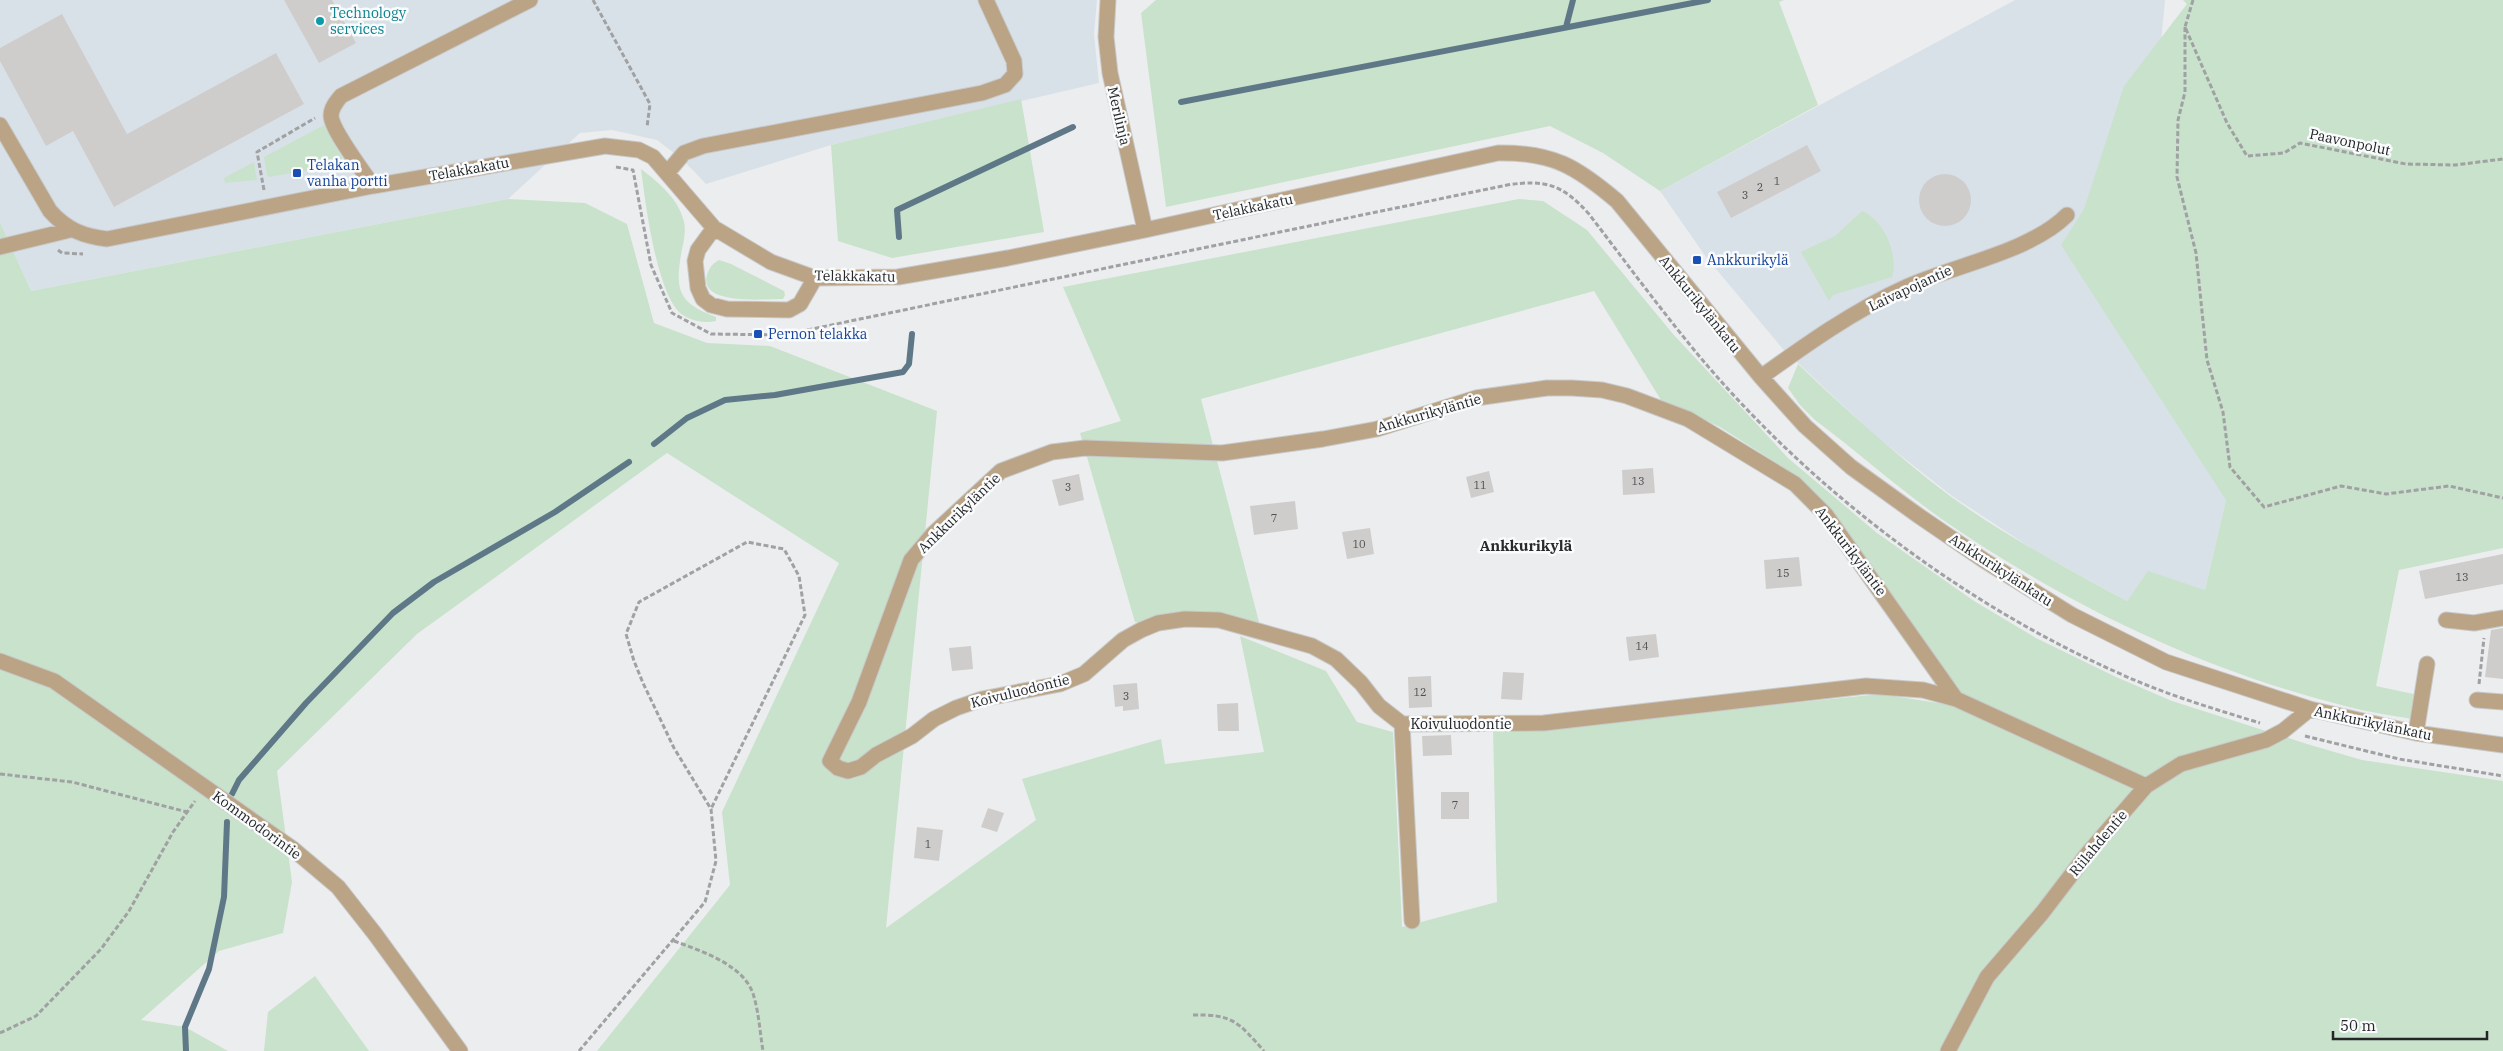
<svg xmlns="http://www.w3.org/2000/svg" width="2503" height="1051" font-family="'IBM Plex Serif',serif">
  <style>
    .built { fill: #d9e1e8 }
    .green { fill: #c8e2cb }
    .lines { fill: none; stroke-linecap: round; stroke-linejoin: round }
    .stream { stroke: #5f7888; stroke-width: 6 }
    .building { fill: #cfcdcc }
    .minor-casing { stroke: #c8c9cb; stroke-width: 17 }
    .path { stroke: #a0a1a2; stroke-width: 3; stroke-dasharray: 5 2.5; stroke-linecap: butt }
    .minor { stroke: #baa485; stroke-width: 15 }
    .culture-dot { fill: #0f9aa8; stroke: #f9fbfc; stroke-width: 2 }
    .transit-dot { fill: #1a4fb4; stroke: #f9fbfc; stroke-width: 2 }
    .labels { text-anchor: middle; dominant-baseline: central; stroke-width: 5; stroke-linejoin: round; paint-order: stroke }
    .number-label { font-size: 11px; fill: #4f4f50 }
    .culture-label { font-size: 14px; fill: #0d838f; stroke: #f9fbfc; text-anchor: start }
    .street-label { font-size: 14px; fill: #242526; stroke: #f9fbfc }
    .transit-label { font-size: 14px; fill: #164399; stroke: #f9fbfc; text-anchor: start }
    .neighbourhood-label { font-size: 15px; font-weight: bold; fill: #292a2c; stroke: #f9fbfc }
  </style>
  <rect width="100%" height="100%" fill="#ecedef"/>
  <path class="built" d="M 0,0 L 1097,0 L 1094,34 L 1099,83 L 831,145 L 706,184 L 684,161 L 657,140 L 612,130 L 580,133 L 508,199 L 31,291 L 0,222 Z
    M 2015,0 L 2165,0 L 2137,291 L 2226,500 L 2205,590 L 2148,572 L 2127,601 L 2037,552 L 1952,496 L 1872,433 L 1782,348 L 1706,257 L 1660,191 Z"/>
  <path class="green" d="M 1156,0 L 1784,0 L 1779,2 L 1818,105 L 1660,191 L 1603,153 L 1550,126 L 1166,207 L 1141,13 Z
    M 2183,0 L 2503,0 L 2503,548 L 2399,570 L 2376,686 L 2418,695 L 2412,719 C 2390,715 2367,712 2345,706 C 2202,670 2065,604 1943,520 C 1899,489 1858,452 1815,420 L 1800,405 L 1788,388 L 1798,364 C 1846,410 1896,455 1950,496 C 2006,536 2067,569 2127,601 L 2148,571 L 2205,590 L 2226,500 L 2061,245 L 2084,209 L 2124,86 L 2187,4 Z
    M 1021,99 L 1044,232 L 892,258 L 838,241 L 831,145 Z
    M 324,125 L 342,158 L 342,162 L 337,165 L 269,177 L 267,175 L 264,157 Z
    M 254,162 L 257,180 L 225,183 L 224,178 Z
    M 641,169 C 659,183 679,199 684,222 C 686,230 684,241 682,249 C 675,288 676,302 716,317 L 716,321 C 704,323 694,322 683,315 C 657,299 645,200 641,169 Z
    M 508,199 L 585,203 L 627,224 L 654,323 L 707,343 L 770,346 L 937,411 L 886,928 L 1036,820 L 1022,779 L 1161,739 L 1165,764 L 1264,752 L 1240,636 L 1326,671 L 1357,722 L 1393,732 L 1402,927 L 1497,902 L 1493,728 L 1782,704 L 1881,694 L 1944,704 L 1948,680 L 1809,492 L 1778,464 L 1720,427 L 1661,400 L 1594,291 L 1201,399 L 1259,622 L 1135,622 L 1080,433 L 1121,421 L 1063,287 L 1519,199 L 1543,201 L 1587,230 L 1673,334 L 1788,458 L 1877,533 L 1974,601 L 2036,638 L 2116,677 L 2172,701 L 2307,744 L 2362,760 L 2503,781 L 2503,1051 L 597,1051 L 730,885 L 722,812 L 839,563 L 667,453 L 417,634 L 277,771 L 292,882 L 283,933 L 219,951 L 141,1020 L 185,1027 L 228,1051 L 0,1051 L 0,222 L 31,291 Z
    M 1862,211 C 1884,220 1899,255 1892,277 L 1833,295 L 1829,301 L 1801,252 L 1835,236 Z
    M 719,260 L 731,264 L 784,291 L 785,295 L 783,299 C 765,299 698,306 707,275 C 709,268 713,263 719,260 Z
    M 315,976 L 369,1051 L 264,1051 L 268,1012 Z"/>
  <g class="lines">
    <path class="stream" d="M 1566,27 L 1573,0
      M 1181,102 L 1708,0
      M 899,237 L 897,210 L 1073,127
      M 654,444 L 687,418 L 725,400 L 775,395 L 903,372 L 909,364 L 912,334
      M 232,794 L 239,780 L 306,703 L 393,613 L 434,582 L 555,512 L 629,462
      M 186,1051 L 185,1027 L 209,969 L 224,897 L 227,822"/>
  </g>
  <path class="building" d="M 284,0 L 332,0 L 356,43 L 319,63 Z
    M 62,14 L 127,134 L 276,53 L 304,104 L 114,207 L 73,131 L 46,146 L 0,61 L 0,48 Z
    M 1807,145 L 1821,171 L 1731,218 L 1717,192 Z
    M1919 200a26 26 0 1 1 52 0a26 26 0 1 1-52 0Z
    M 1653,468 L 1655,493 L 1623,495 L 1622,470 Z
    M 1489,471 L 1494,492 L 1471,498 L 1466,477 Z
    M 1079,474 L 1084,500 L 1059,506 L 1052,480 Z
    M 1295,501 L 1298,529 L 1254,535 L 1250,506 Z
    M 1370,528 L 1374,554 L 1347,559 L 1342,532 Z
    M 2503,554 L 2503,584 L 2425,599 L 2419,571 Z
    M 1799,557 L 1802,586 L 1766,589 L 1764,560 Z
    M 2503,628 L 2503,679 L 2485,677 L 2491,630 Z
    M 1656,634 L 1659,657 L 1629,661 L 1626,637 Z
    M 971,646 L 973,669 L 952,671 L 949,648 Z
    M 1503,672 L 1524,673 L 1522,700 L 1501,699 Z
    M 1431,676 L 1432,707 L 1409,708 L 1408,677 Z
    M 1137,683 L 1139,709 L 1123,711 L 1123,706 L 1115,707 L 1113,685 Z
    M 1238,703 L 1239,731 L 1218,731 L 1217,704 Z
    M 1451,735 L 1452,755 L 1423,756 L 1422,736 Z
    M 1441,792 L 1469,792 L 1469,819 L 1441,819 Z
    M 988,808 L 1004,813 L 997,832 L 981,827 Z
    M 917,827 L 943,830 L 939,861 L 914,858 Z"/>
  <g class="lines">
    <g class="minor-casing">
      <path id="minor" d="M 1108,0 L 1106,37 L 1110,73 L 1145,230
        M 0,125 L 50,211 C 67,230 83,236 107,239 L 373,186 L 605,146 L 639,150 L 653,157 L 714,228 L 771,262 L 815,278 L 898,277 L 1008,258 L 1145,230 L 1498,153 C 1553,152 1577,167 1617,201 L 1761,377 L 1805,426 L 1851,467 L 1919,516 L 1985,561 L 2072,615 L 2166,662 L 2310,709 L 2416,733 L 2503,745
        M 668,172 L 684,153 L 703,146 L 982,93 L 1005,85 L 1015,74 L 1014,61 L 986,0
        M 373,186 C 364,172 332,131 331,116 C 331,108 336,102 341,96 L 530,0
        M 714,228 L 698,250 L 695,261 L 698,288 L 703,299 L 711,305 L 727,309 L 789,310 L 800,304 L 815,278
        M 0,247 L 70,230
        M 1761,377 C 1807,344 1853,311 1906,287 C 1955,265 2030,252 2067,215
        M 2446,620 L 2474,623 L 2503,618
        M 0,661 L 54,681 L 293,849 L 338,887 L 375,934 L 460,1051
        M 1956,699 L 1923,690 L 1866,686 L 1544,723 L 1402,724 L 1379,706 L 1361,683 L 1336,659 L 1312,646 L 1219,620 L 1185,619 L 1158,623 L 1141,630 L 1123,640 L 1084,674 L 1060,684 L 982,699 L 956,708 L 934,719 L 912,736 L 876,755 L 861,767 L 848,771 L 838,768 L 830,761 L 859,702 L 911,560 L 933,534 L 1001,471 L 1052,452 L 1085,448 L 1222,453 L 1323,439 L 1377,429 L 1476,398 L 1547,388 L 1572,388 L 1602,390 L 1627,396 L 1688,419 L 1795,484 L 1826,515 L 1956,699 L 2146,786
        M 2477,700 L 2503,702
        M 1402,724 L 1412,921
        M 2416,733 L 2427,664
        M 1948,1051 L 1987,977 L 2042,913 L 2088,853 L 2146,786 L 2181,764 L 2266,740 L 2283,731 L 2310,709"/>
    </g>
    <path class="path" d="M 593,0 L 650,104 L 647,127
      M 2193,0 L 2185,27 L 2227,123 L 2247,156 L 2284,153 L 2300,143 L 2406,164 L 2455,165 L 2503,159
      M 2185,27 L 2185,92 L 2178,120 L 2177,177 L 2196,253 L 2207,360 L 2223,412 L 2230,467 L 2264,507 L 2341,486 L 2386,494 L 2449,486 L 2503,498
      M 616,167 L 633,170 L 651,265 L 672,313 L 711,334 L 783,335 L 1507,185 C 1546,179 1563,185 1589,214 C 1624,260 1658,306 1695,351 C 1805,484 1956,600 2114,671 C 2161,693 2211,708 2260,723
      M 264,190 L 257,152 L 315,118
      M 58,250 L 62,253 L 83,254
      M 2479,684 L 2484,638
      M 2305,736 L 2399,759 L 2503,776
      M 0,774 L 72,782 L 187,812
      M 674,941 C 701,951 746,965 754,997 C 759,1014 760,1033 763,1051
      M 1193,1015 C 1233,1014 1238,1022 1264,1051
      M 0,1033 L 36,1016 L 101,949 L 129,911 L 173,832 L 195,801
      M 579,1051 L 705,902 L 716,861 L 711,809 L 674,748 L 643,683 L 634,661 L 626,634 L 639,602 L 747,542 L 784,549 L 799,576 L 805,615 L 711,809"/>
    <use href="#minor" class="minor"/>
  </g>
  <circle class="culture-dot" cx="320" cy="21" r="5"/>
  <g class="transit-dot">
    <rect x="292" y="168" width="10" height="10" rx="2.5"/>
    <rect x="1692" y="255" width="10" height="10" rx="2.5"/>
    <rect x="753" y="329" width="10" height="10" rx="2.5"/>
  </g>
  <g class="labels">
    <g class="number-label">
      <text x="1777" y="181">1</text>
      <text x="1760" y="187">2</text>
      <text x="1745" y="195">3</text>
      <text x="1638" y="481">13</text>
      <text x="1480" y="485">11</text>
      <text x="1068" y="487">3</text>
      <text x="1274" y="518">7</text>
      <text x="1359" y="544">10</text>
      <text x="1783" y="573">15</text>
      <text x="2462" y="577">13</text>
      <text x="1642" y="646">14</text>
      <text x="1420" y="692">12</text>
      <text x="1126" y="696">3</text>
      <text x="1455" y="805">7</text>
      <text x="928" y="844">1</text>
    </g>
    <g class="culture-label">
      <text x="330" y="13">Technology<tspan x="330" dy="16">services</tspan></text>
    </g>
    <g class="street-label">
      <text transform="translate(1119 116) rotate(77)">Merilinja</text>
      <text transform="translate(2350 142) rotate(12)">Paavonpolut</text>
      <text transform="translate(469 169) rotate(-10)">Telakkakatu</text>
      <text transform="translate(1253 207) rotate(-12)">Telakkakatu</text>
      <text transform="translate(855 276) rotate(1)">Telakkakatu</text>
      <text transform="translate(1910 288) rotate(-25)">Laivapojantie</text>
      <text transform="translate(1700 304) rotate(51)">Ankkurikylänkatu</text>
      <text transform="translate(1429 413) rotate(-16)">Ankkurikyläntie</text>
      <text transform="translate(959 513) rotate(-44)">Ankkurikyläntie</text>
      <text transform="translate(1851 551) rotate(53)">Ankkurikyläntie</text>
      <text transform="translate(2001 570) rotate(33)">Ankkurikylänkatu</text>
      <text transform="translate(1020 691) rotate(-14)">Koivuluodontie</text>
      <text transform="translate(2373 723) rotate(12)">Ankkurikylänkatu</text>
      <text x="1461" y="724">Koivuluodontie</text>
      <text transform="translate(257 825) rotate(36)">Kommodorintie</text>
      <text transform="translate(2098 843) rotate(-50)">Riilahdentie</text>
    </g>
    <g class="transit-label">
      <text x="307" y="165">Telakan<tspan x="307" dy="16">vanha portti</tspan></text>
      <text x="1707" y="260">Ankkurikylä</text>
      <text x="768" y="334">Pernon telakka</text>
    </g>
    <g class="neighbourhood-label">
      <text x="1526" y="545">Ankkurikylä</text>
    </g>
  </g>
  <path d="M2333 1031v8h154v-8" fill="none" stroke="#242526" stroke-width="2.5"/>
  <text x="2340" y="1031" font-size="15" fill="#242526" stroke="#f9fbfc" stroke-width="4" paint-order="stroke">50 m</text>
</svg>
